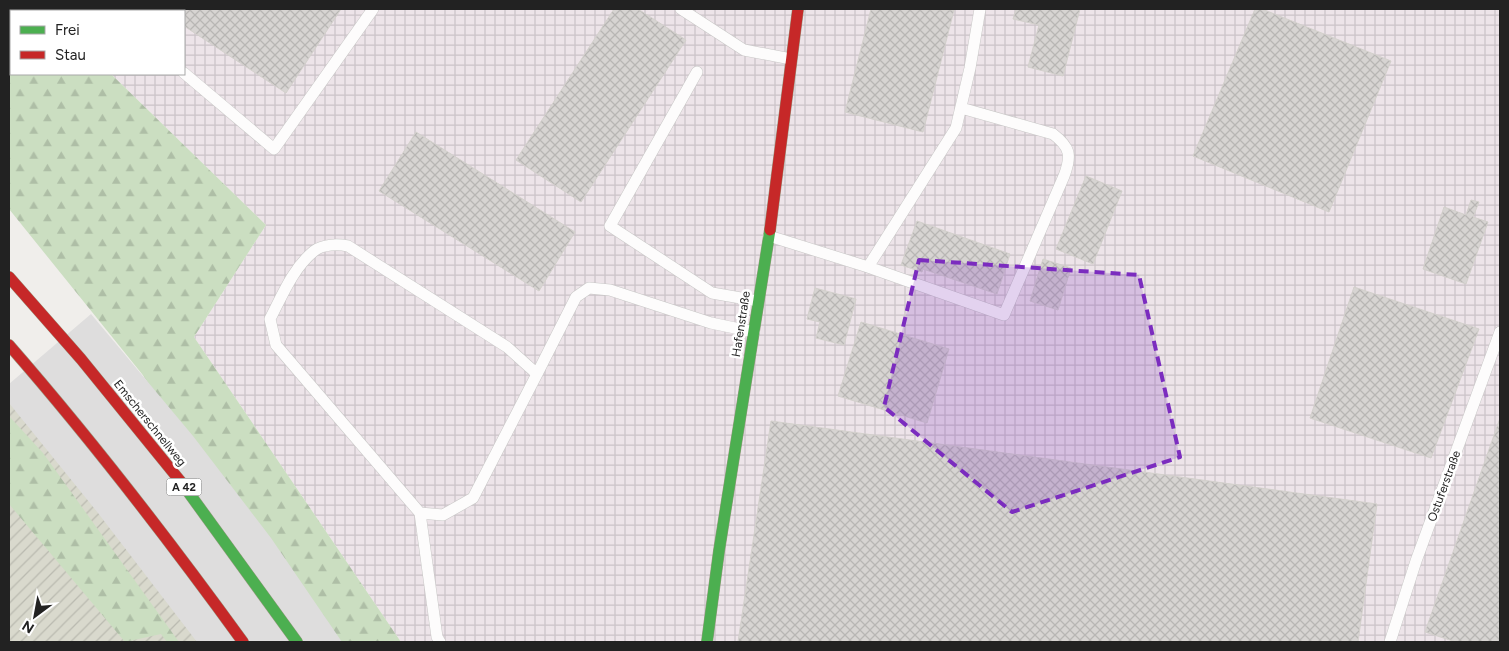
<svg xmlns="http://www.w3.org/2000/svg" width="1509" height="651" font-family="Figtree,sans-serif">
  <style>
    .industrial { fill: url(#industrial-grid) }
    .construction { fill: url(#construction-furrows) }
    .forest { fill: url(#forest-firs) }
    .pier { fill: #dedddd }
    .building { fill: url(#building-cross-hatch); stroke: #d3d0cc }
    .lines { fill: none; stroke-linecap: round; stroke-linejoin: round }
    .lane-casing { stroke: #c9c8c7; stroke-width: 12 }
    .fast-casing { stroke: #999a82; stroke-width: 12 }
    .jam-casing { stroke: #999a82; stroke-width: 12 }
    .lane { stroke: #fdfcfc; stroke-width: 11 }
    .fast { stroke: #4caf50; stroke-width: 11 }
    .jam { stroke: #c62828; stroke-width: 11 }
    .marked { fill: #7b2cbf; fill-opacity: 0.2; stroke: #7b2cbf; stroke-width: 4; stroke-dasharray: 10 6; stroke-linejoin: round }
    .labels { text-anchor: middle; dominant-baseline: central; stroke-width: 5; stroke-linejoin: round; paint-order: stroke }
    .shield { fill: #fff; stroke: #646464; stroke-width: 1 }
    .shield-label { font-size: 11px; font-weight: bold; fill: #222 }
    .street-label { font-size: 12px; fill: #222; stroke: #fff }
  </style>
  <defs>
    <pattern id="industrial-grid" width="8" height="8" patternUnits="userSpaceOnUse" patternTransform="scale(1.25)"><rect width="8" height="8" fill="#ede4e9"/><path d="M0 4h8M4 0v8" fill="none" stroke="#cbc3c8"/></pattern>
    <pattern id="construction-furrows" width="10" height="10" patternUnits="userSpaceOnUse" patternTransform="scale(1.25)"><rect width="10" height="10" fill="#d9d9cd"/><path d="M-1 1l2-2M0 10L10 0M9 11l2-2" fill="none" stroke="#babab0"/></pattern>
    <pattern id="forest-firs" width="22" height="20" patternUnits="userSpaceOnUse" patternTransform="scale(1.25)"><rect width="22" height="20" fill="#cbdec1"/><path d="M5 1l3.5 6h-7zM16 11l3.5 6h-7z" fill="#aebea6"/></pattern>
    <pattern id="building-cross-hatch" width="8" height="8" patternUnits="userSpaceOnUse" patternTransform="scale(1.25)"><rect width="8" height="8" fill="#d7d4d2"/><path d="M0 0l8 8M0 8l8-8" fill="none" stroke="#b8b6b4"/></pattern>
  </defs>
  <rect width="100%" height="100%" fill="#f0eeeb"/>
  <path class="industrial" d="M 44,9 L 1500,9 L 1500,642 L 401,642 L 194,337 L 266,225 L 111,74 L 184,74 L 184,11 L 47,11 Z"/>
  <path class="construction" d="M 9,387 L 212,642 L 9,642 Z"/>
  <path class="forest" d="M 9,9 L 44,9 L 47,11 L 11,11 L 11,74 L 111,74 L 266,225 L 194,337 L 401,642 L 326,642 L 142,374 L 9,209 Z
    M 9,416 L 43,453 L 179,642 L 167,642 L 161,634 L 125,642 L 9,504 Z"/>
  <path class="pier" d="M 91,314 L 193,436 L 271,538 L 342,642 L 197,642 L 98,513 L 9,403 L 9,384 Z"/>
  <path class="building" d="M 157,9 L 341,9 L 286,93 L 184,26 L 184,11 L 161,11 Z
    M 614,9 L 638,9 L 686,40 L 581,202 L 516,160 Z
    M 871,9 L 954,10 L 923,132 L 845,112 Z
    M 1016,9 L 1080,9 L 1063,76 L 1028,67 L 1039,25 L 1013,19 Z
    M 1255,9 L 1262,9 L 1391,61 L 1329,212 L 1193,156 Z
    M 416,132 L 575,232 L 539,291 L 379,191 Z
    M 1086,176 L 1122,191 L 1093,264 L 1056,249 Z
    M 1471,200 L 1479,202 L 1473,217 L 1488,222 L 1466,284 L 1423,269 L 1444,207 L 1466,215 Z
    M 917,221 L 1010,254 L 997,294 L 923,269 L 922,272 L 901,265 Z
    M 1043,259 L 1071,268 L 1058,310 L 1030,301 Z
    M 1354,287 L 1479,329 L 1431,458 L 1310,418 Z
    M 815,288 L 856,299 L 844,345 L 816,338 L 820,322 L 807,319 Z
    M 861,322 L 949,349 L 927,423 L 838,396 Z
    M 1500,418 L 1500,642 L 1456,642 L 1425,632 Z
    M 771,421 L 1377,504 L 1358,642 L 738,642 Z"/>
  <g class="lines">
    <g class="lane-casing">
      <path id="lane" d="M 107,9 L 110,11
        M 681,9 L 744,50 L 791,59
        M 697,72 L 610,226 L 712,293 L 758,301
        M 184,73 L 274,149 L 373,9
        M 769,236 L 868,267 L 956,128 L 970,68 L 980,9
        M 868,267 L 1004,315 L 1064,176 C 1072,155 1070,147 1053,134 L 961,108
        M 537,374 L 473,498 L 443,515 L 420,513 L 276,345 L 270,319 C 282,296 293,268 314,251 C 323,244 338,244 348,246 L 507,347 L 537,374 L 576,297 L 589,288 L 610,290 L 711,323 L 754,332
        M 420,513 L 437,637 L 440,642
        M 1390,642 L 1416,561 L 1500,332"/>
    </g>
    <g class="fast-casing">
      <path id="fast" d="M 181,482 L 297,642
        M 707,642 L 719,551 L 770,230"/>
    </g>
    <g class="jam-casing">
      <path id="jam" d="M 770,230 L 798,9
        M 9,277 L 81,359 L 181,482
        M 9,345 C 92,440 169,540 243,642"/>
    </g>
    <use href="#lane" class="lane"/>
    <use href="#fast" class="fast"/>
    <use href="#jam" class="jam"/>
  </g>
  <path class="marked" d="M 919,260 L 1139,275 L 1180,457 L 1012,512 L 884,407 Z"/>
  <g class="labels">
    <rect class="shield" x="166.5" y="478.5" width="35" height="17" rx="4"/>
    <g class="shield-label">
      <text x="184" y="487">A 42</text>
    </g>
    <g class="street-label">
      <text transform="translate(741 324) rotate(-81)">Hafenstraße</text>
      <text transform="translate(150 423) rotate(51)">Emscherschnellweg</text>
      <text transform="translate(1444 486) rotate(-70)">Ostuferstraße</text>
    </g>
  </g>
  <rect width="1509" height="651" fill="none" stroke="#222222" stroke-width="20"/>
  <rect x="10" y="10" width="175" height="65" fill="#ffffff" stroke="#a7a7a7"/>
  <rect x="20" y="26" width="25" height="8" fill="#4caf50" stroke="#a7a7a7"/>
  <text x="55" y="35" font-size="15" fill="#222222">Frei</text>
  <rect x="20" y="51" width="25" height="8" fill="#c62828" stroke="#a7a7a7"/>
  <text x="55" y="60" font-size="15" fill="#222222">Stau</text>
  <g transform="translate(35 616) rotate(212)" stroke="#ffffff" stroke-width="4" paint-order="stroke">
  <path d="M0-4L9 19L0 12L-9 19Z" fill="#222222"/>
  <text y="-8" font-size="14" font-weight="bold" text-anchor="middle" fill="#222222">N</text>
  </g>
</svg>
